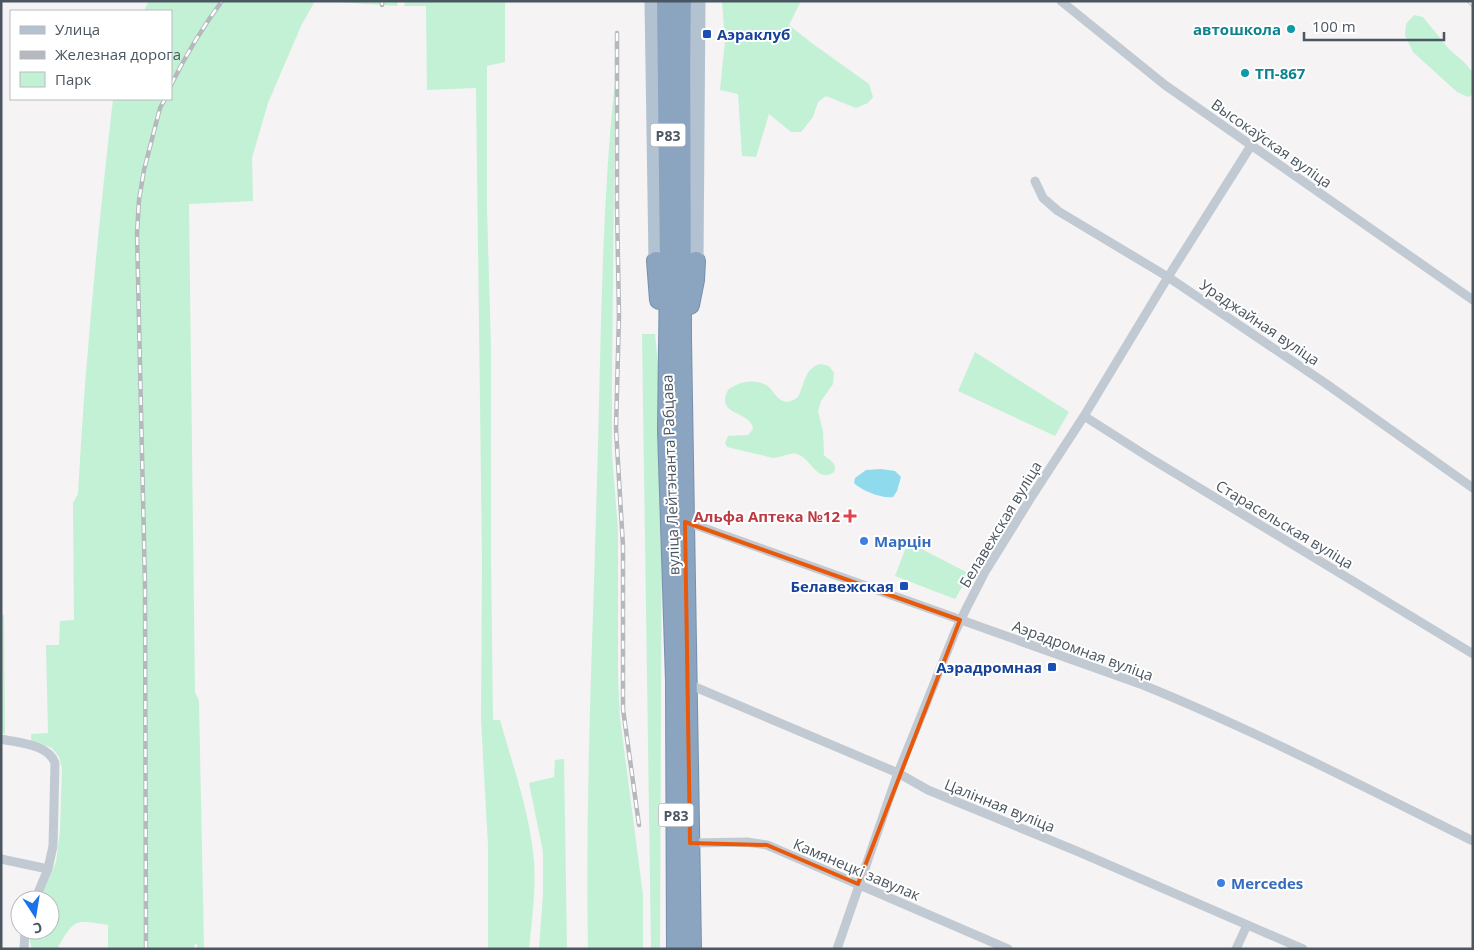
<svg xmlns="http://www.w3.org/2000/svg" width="1474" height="950" font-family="'Open Sans',sans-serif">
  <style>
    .green { fill: #c3f1d5 }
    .water { fill: #90daee }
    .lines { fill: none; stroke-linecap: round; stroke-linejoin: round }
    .highway-casing { stroke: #7690ad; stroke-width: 20 }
    .street { stroke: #c1cad2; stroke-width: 9 }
    .primary { stroke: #b3c2d1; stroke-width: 15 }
    .highway { stroke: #8ba5c1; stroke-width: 18 }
    .rail-casing { stroke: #b5b8bd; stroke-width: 4.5 }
    .rail { stroke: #fff; stroke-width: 2.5; stroke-dasharray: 8; stroke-linecap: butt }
    .marked { fill: none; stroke: #e8590c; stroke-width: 4; stroke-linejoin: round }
    .culture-dot { fill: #0f9aa8; stroke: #fff; stroke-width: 2 }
    .transit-dot { fill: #1a4fb4; stroke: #fff; stroke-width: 2 }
    .health-dot { fill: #e0444e; stroke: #fff; stroke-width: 2 }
    .shop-dot { fill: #3f7fe0; stroke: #fff; stroke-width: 2 }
    .labels { text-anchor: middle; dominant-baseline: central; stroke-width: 4; stroke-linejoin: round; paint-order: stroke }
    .shield { fill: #fff; stroke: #808990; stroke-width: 1 }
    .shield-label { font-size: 14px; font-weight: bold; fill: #4a5661 }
    .culture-label { font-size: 15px; font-weight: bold; fill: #0d838f; stroke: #fff; text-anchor: end }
    .transit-label { font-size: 15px; font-weight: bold; fill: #164399; stroke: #fff; text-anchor: end }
    .street-label { font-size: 15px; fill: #4a5661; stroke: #fff }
    .health-label { font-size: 15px; font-weight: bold; fill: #be3a42; stroke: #fff; text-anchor: end }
    .shop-label { font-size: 15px; font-weight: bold; fill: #366cbe; stroke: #fff; text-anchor: start }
  </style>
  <rect width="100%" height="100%" fill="#f5f3f3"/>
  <path class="green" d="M 149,1 L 315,1 L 301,26 L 268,103 L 252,158 L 253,201 L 189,204 L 195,692 L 199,701 L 204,949 L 198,949 L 197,944 L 194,945 L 194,949 L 108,949 L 108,925 C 74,920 75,918 57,949 L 32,949 L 29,938 L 29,930 L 50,930 L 50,900 L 40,900 L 56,862 L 60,831 L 62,768 L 59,757 L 52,748 L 31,740 L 31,734 L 48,733 L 46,645 L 59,645 L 60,621 L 74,620 L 73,503 L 78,494 C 85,362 98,230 113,99 L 171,99 L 171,11 L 144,11 Z
    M 320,1 L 398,1 L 397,6 Z
    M 405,1 L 505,1 L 505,62 L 487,66 L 487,208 L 491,348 L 491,560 L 493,720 L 500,720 C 513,766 530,813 534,861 C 536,890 532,920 529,949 L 488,949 L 488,845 L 481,720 L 482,561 L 476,88 L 427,90 L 426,6 L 404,6 Z
    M 722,1 L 801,1 L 789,25 L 813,44 L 869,84 L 873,97 L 868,103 L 856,108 L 826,96 L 818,102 L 813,117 L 801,132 L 791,132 L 769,114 L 756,157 L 742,156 L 738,94 L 720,90 L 725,41 Z
    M 1414,15 L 1423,17 L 1449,49 L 1466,64 L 1473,73 L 1473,95 L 1468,97 L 1457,92 L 1413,52 L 1405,35 L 1406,24 Z
    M 615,80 L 612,382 L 612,455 L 618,529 L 618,677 L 620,718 L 643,895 L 643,949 L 588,949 C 585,793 593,637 597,481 C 601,348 601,213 615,80 Z
    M 642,334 L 655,334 L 660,383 L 662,476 L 660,949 L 651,949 Z
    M 975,352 L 1069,412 L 1055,436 L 958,391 Z
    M 820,364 L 829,366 L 834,373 L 833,384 L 821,401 L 818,411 L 823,431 L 824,455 C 829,460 838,463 834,472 C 817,484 811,458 797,454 C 790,452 781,458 773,458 L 727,447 L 725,443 L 728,436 L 748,435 L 753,429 C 752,411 714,416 728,390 C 739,381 757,378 769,387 C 773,391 777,399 783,401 C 789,403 794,400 798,397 C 805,384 804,369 820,364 Z
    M 908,542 L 970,574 L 955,599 L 895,576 Z
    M 1,615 L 4,615 L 5,734 L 1,733 Z
    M 564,759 L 567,949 L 539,949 L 543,893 L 543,852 L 529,783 L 554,777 L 555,760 Z"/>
  <path class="water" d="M 881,469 L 895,471 L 901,477 L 897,491 L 893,497 C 883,499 862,491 854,483 L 855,478 L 866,470 Z"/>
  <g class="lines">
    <g class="highway-casing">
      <path id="highway" d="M 666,1 L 669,268 L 667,430 L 675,681 L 676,949
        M 681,1 L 682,339 L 692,949
        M 656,261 L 659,300
        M 690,305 L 695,280 L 696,261"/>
    </g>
    <path class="street" d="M 1061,1 L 1165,85 L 1473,300
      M 1035,181 L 1043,198 L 1058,211 L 1168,277 L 1325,383 L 1473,488
      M 1084,416 L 1150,458 L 1473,654
      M 684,521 L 1143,685 C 1256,731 1364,787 1473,841
      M 688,684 L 898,773 L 928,790 L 1079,852 L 1303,949
      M 1,739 C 19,743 48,744 55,763 L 53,846 L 48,869 L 35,900
      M 690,843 L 747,842 L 767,845 L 1008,949
      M 1,859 L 48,869
      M 24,949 L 25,930
      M 837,949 L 898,773 L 955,632 L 967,607 L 985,572 L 1032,496 L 1084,416 L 1168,277 L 1252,144
      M 1236,949 L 1247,925"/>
    <path class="primary" d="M 652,1 L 656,261
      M 696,261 L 698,1"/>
    <use href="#highway" class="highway"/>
    <g class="rail-casing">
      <path id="rail" d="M 1469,1 L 1473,5
        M 382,5 L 382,1
        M 617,33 L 617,206 L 619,315 L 616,429 L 623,546 L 623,709 L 639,825
        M 171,85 C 186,55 202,28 222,1
        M 146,949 L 145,585 L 137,234 L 139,200 L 144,170 L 160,108 L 165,99"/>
    </g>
    <use href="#rail" class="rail"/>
  </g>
  <path class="marked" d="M 685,522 L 960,620 L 858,884 L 767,845 L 690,843 Z"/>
  <g class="culture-dot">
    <circle cx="1291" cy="29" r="5"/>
    <circle cx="1245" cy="73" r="5"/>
  </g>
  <g class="transit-dot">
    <rect x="702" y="29" width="10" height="10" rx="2.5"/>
    <rect x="899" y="581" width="10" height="10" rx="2.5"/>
    <rect x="1047" y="662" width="10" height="10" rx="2.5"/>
  </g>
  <path class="health-dot" d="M847.5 508.5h5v5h5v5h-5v5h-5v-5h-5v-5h5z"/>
  <g class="shop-dot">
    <circle cx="864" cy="541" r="5"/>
    <circle cx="1221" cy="883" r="5"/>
  </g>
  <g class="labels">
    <g class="shield">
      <rect x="650.5" y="123.5" width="35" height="23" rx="4"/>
      <rect x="658.5" y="803.5" width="35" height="23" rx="4"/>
    </g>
    <g class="shield-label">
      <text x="668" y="135">Р83</text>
      <text x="676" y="815">Р83</text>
    </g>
    <g class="culture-label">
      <text x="1281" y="29">автошкола</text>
      <text x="1255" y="73" text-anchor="start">ТП-867</text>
    </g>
    <g class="transit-label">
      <text x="717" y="34" text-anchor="start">Аэраклуб</text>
      <text x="894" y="586">Белавежская</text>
      <text x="1042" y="667">Аэрадромная</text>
    </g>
    <g class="street-label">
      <text transform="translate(1272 143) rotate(35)">Высокаўская вуліца</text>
      <text transform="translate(1260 322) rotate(34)">Ураджайная вуліца</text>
      <text transform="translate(670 475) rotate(-92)">вуліца Лейтэнанта Рабцава</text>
      <text transform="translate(1000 524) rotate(-59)">Белавежская вуліца</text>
      <text transform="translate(1285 524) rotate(31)">Старасельская вуліца</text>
      <text transform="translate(1083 650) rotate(20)">Аэрадромная вуліца</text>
      <text transform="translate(1000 805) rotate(22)">Цалінная вуліца</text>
      <text transform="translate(857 869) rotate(23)">Камянецкі завулак</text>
    </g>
    <g class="health-label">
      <text x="840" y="516">Альфа Аптека №12</text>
    </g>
    <g class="shop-label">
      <text x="874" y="541">Марцін</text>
      <text x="1231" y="883">Mercedes</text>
    </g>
  </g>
  <rect width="1474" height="950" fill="none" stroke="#4a5661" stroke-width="5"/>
  <rect x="10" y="10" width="162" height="90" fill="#ffffff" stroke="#b7bbc0"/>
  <rect x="20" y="26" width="25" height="8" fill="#b3c2d1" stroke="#b7bbc0"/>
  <text x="55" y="35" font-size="15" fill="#4a5661">Улица</text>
  <rect x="20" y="51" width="25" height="8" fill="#b5b8bd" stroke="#b7bbc0"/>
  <text x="55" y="60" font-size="15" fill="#4a5661">Железная дорога</text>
  <rect x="20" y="72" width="25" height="15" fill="#c3f1d5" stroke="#b7bbc0"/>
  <text x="55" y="85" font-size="15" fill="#4a5661">Парк</text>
  <g transform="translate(35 915) rotate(168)"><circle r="24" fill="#ffffff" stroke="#b7bbc0"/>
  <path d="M0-4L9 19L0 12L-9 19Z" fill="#1a73e8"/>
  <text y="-8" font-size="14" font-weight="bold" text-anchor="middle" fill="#4a5661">С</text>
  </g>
  <path d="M1304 32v8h140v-8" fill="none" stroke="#4a5661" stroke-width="2.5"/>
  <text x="1312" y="32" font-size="15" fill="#4a5661" stroke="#ffffff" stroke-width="4" paint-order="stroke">100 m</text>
</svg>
